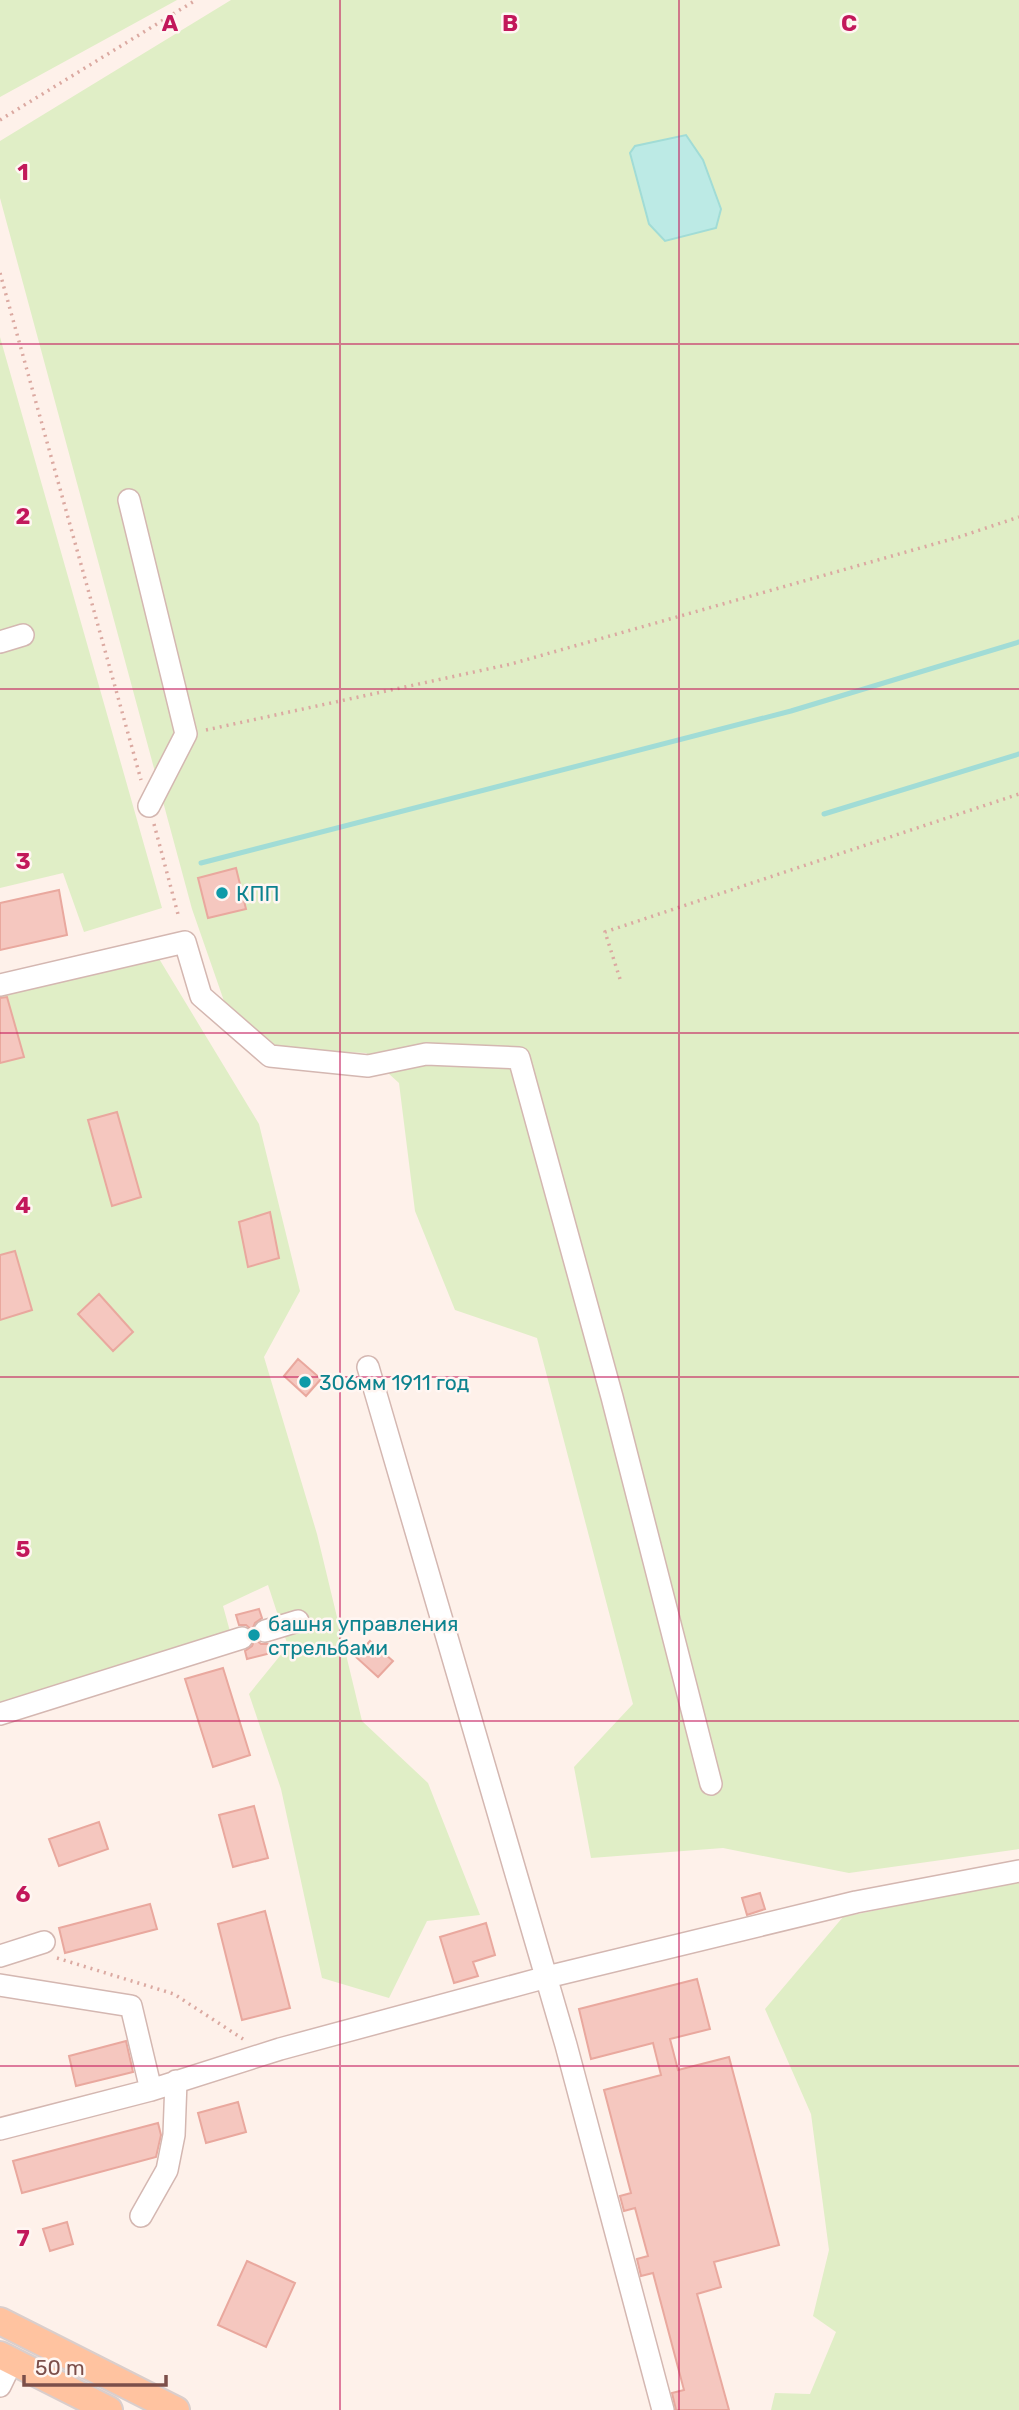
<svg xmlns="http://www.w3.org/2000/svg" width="1019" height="2410" font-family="Rubik,sans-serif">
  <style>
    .green { fill: #e0eec6 }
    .water { fill: #bceae5; stroke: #a1dcd6; stroke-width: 2 }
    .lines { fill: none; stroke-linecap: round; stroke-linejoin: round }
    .stream { stroke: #a1dcd6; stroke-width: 5 }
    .building { fill: #f5c7bf; stroke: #e9a89e; stroke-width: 2 }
    .minor-casing { stroke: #d4b7b1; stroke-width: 24 }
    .major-casing { stroke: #dacecc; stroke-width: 30 }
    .path { stroke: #dba9a1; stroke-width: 3.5; stroke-dasharray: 2 5; stroke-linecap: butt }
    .minor { stroke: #fff; stroke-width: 21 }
    .major { stroke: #ffc3a0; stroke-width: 26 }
    .grid { fill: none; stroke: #c2185b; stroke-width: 2; stroke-opacity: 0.55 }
    .culture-dot { fill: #0f9aa8; stroke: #fff6f2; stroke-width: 2.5 }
    .labels { text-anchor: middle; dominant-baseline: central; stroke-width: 5; stroke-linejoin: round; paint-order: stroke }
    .culture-label { font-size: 21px; fill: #0d838f; stroke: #fff6f2; text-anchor: start }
    .grid-label { font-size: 23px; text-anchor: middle; font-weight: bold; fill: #c2185b; stroke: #fff6f2; stroke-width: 5; stroke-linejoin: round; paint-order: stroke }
  </style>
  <rect width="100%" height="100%" fill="#fef1ea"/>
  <path class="green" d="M 0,0 L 177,0 L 0,97 Z
    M 231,0 L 1019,0 L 1019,1849 L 849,1873 L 723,1848 L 591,1858 L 574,1767 L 633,1704 L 537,1338 L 455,1310 L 415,1211 L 399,1083 L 366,1053 L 280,1049 L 224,1001 L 192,909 L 0,198 L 0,141 Z
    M 0,337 L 162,908 L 84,932 L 63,873 L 0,888 Z
    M 158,957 L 259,1124 L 300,1291 L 264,1357 L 317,1534 L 362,1721 L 428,1783 L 480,1915 L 427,1921 L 389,1998 L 322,1978 L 281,1789 L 249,1694 L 288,1646 L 268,1585 L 223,1606 L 231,1635 L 0,1707 L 0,993 Z
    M 1019,1881 L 1019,2410 L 771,2410 L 775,2393 L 810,2394 L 836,2332 L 813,2316 L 829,2250 L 811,2114 L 765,2009 L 843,1917 Z"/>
  <path class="water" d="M 686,135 L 703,160 L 721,209 L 716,228 L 665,241 L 649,224 L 630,153 L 635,146 Z"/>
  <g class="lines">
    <path class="stream" d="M 824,814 L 1019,754
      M 201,863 L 791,711 L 1019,642"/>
  </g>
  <path class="building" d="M 236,868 L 246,909 L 208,918 L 198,878 Z
    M 59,890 L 67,935 L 0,950 L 0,903 Z
    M 7,997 L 24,1057 L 0,1063 L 0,998 Z
    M 117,1112 L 141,1197 L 112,1206 L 88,1120 Z
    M 270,1212 L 279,1258 L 248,1267 L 239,1222 Z
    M 15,1251 L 32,1310 L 0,1320 L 0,1255 Z
    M 99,1294 L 133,1332 L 113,1351 L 78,1314 Z
    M 298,1359 L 321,1379 L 306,1396 L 284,1376 Z
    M 259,1609 L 262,1618 L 255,1623 L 252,1630 L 246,1625 L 239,1625 L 236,1615 Z
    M 255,1639 L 261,1644 L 269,1644 L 271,1653 L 247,1659 L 245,1651 L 252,1646 Z
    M 370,1641 L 393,1661 L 378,1677 L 356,1657 Z
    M 223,1668 L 250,1755 L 213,1767 L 185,1679 Z
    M 254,1806 L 268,1858 L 233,1867 L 219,1815 Z
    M 99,1822 L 108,1849 L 59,1866 L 49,1839 Z
    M 760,1893 L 765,1909 L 747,1915 L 742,1898 Z
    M 150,1904 L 157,1929 L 65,1953 L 59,1928 Z
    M 265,1911 L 290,2008 L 242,2020 L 218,1924 Z
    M 486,1923 L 495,1955 L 473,1962 L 478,1976 L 454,1983 L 440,1937 Z
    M 697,1979 L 710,2029 L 670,2039 L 678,2070 L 729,2057 L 779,2245 L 714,2262 L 721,2287 L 697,2294 L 729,2410 L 676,2410 L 672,2393 L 684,2390 L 653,2273 L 641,2276 L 637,2259 L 648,2256 L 635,2208 L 624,2211 L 620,2196 L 631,2193 L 604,2090 L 661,2075 L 653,2043 L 591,2059 L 579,2009 Z
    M 126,2041 L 133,2072 L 76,2086 L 69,2056 Z
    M 238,2102 L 246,2132 L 206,2143 L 198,2113 Z
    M 158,2123 L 161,2135 L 156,2157 L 22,2193 L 13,2161 Z
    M 67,2222 L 73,2244 L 50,2251 L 43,2229 Z
    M 247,2261 L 295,2283 L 266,2347 L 218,2325 Z"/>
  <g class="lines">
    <g class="minor-casing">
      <path id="minor" d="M 129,500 L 186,734 L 149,806
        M 0,642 L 23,635
        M 0,985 L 185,942 L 201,996 L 270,1056 L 368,1066 L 426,1054 L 519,1058 L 612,1397 L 711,1784
        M 368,1367 L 566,2045 L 663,2410
        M 265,1631 L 298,1621
        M 0,1714 L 242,1638
        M 0,1956 L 44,1942
        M 0,1985 L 131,2006 L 151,2090 L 280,2049 L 547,1977 L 856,1902 L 1019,1871
        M 0,2129 L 151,2090
        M 141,2216 L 167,2170 L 174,2135 L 176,2081
        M 0,2386 L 12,2361"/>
    </g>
    <g class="major-casing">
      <path id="major" d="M 0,2321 L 176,2410
        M 0,2355 L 109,2410"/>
    </g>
    <path class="path" d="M 0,120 L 196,0
      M 0,273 L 141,780
      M 206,730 L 511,664 L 959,537 L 1019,517
      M 154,824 L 179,918
      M 620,979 L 605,932 L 1019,794
      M 57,1958 L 174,1994 L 243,2039"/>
    <use href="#minor" class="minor"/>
    <use href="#major" class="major"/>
  </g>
  <path class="grid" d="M 340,0 L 340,2410M 679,0 L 679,2410M 0,344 L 1019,344M 0,689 L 1019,689M 0,1033 L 1019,1033M 0,1377 L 1019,1377M 0,1721 L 1019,1721M 0,2066 L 1019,2066"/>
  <g class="culture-dot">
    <circle cx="222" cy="893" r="7"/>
    <circle cx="305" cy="1382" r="7"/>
    <circle cx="254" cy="1635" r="7"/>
  </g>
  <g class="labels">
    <g class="culture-label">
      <text x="236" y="893">КПП</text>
      <text x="319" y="1382">306мм 1911 год</text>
      <text x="268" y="1623">башня управления<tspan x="268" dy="24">стрельбами</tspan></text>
    </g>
  </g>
  <g class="grid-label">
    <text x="170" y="31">A</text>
    <text x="510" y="31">B</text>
    <text x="849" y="31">C</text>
    <text x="23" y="180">1</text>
    <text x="23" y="524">2</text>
    <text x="23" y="869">3</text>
    <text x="23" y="1213">4</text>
    <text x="23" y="1557">5</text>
    <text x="23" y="1902">6</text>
    <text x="23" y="2246">7</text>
  </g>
  <path d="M24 2375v10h142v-10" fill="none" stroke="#7c4f4a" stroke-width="3.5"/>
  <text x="35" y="2375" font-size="21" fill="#7c4f4a" stroke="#fff6f2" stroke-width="5" paint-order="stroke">50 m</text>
</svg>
